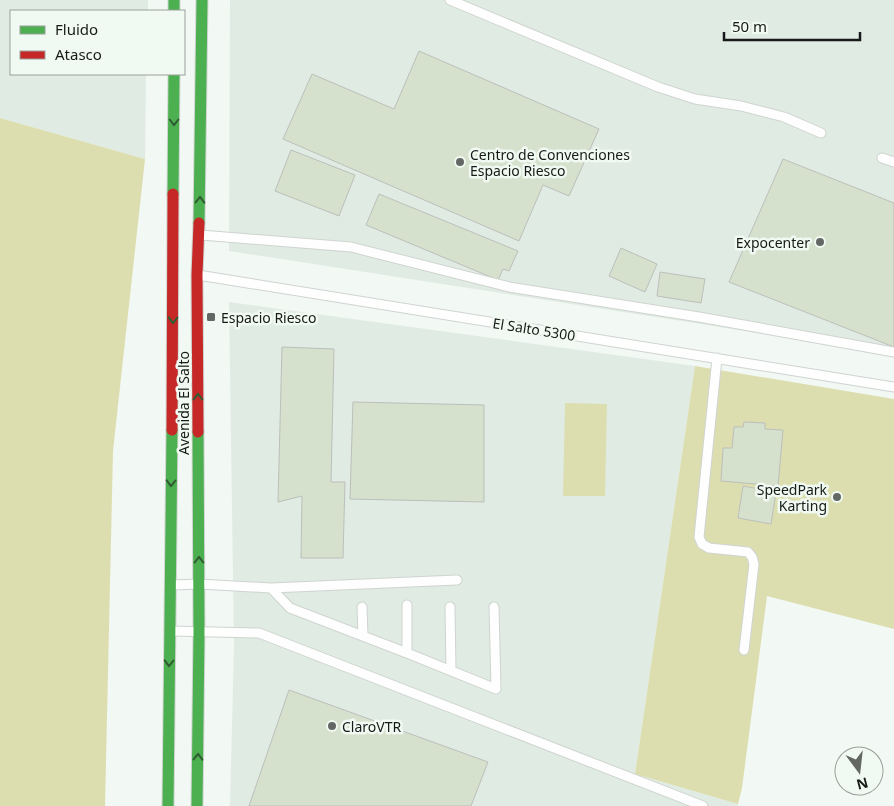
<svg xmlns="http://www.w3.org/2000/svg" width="894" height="806" font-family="'Noto Sans',sans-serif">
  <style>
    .built { fill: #e0ebe3 }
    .green { fill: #dddeb0 }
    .building { fill: #d5e0cd; stroke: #bcbfbb }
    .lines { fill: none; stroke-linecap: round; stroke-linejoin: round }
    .lane-casing { stroke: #cfd4d0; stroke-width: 11 }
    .fast-casing { stroke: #cfd4d0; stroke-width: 13 }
    .jam-casing { stroke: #cfd4d0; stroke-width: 13 }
    .lane { stroke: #fdfefd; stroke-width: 9 }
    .fast { stroke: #4caf50; stroke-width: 11 }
    .jam { stroke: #c62828; stroke-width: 11 }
    .oneway { stroke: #2f5d31 }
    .poi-dot { fill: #646865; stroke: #f0faf2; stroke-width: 2 }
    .labels { text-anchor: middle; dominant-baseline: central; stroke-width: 5; stroke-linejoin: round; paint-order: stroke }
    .poi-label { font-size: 14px; fill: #171a18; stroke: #f0faf2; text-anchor: start }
    .street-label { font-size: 14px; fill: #171a18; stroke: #f0faf2 }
  </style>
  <rect width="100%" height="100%" fill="#f2f8f3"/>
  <path class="built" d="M 0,0 L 148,0 L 148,11 L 11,11 L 11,74 L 146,74 L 145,159 L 0,118 Z
    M 230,0 L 894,0 L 894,356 L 800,340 L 701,324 L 229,251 Z
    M 229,302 L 695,366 L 635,774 L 738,804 L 738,806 L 230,806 L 234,645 Z"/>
  <path class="green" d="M 0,118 L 145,159 L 113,451 L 105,806 L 0,806 Z
    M 695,366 L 894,399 L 894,629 L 767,596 L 742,788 L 738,804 L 635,774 Z
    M 565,403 L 607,404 L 605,496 L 563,496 Z"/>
  <path class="building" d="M 419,51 L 599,129 L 569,196 L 543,185 L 519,241 L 283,139 L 312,74 L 394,109 Z
    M 291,150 L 355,175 L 339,216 L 275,191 Z
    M 783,159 L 894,203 L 894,347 L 729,282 Z
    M 379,194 L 518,251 L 509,271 L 503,269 L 498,280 L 366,225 Z
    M 621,248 L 657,264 L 645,292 L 609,276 Z
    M 660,272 L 705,279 L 701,303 L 657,296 Z
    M 282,347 L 334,349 L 331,482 L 345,482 L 343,558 L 301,558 L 302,496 L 278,502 Z
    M 353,402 L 484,405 L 484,502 L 350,499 Z
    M 744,422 L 765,423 L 765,429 L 783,430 L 778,486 L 721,481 L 723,448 L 732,448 L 734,427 L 743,427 Z
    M 743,486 L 776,492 L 771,524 L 738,518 Z
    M 289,690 L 488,762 L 471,806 L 249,806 Z"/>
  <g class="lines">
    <g class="lane-casing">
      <path id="lane" d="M 450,0 L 658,87 L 695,99 L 741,106 L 784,117 L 821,133
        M 882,158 L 894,162
        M 201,235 L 351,247 L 509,287 L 699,317 L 894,352
        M 198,275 L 894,387
        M 717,358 L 699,537 L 702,544 L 709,548 L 748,552 L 752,557 L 754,564 L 744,650
        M 173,585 L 199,584 L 271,588 L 457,580
        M 271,588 L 290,608 L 407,653 L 496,689 L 494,607
        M 407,605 L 407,653
        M 362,607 L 363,636
        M 450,607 L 451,671
        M 172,631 L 259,633 L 703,806"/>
    </g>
    <g class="fast-casing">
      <path id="fast" d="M 174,0 L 174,11
        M 173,194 L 174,74
        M 199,223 L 202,0
        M 168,806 L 172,430
        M 197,806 L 199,632 L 198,432"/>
    </g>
    <g class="jam-casing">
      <path id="jam" d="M 172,430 L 173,194
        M 198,432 L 197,275 L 199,223"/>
    </g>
    <use href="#lane" class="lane"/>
    <use href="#fast" class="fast"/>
    <use href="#jam" class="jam"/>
  </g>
  <defs><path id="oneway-chevron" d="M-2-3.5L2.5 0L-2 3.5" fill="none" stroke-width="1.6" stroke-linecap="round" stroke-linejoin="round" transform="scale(1.25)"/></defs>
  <g class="oneway">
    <use href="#oneway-chevron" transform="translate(174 122) rotate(90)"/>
    <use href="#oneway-chevron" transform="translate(200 200) rotate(-89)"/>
    <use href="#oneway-chevron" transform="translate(173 320) rotate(91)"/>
    <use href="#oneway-chevron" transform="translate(198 397) rotate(-90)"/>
    <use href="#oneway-chevron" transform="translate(171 483) rotate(91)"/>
    <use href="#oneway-chevron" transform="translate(199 560) rotate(-90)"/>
    <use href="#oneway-chevron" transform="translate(169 663) rotate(91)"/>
    <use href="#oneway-chevron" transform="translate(198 757) rotate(-89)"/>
  </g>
  <g class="poi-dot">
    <circle cx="460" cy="162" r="5"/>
    <circle cx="820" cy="242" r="5"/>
    <rect x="206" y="312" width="10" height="10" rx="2.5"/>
    <circle cx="837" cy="497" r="5"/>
    <circle cx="332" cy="726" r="5"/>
  </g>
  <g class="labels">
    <g class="poi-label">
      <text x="470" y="154">Centro de Convenciones<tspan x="470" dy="16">Espacio Riesco</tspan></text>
      <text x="810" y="242" text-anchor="end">Expocenter</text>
      <text x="221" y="317">Espacio Riesco</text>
      <text x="827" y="489" text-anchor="end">SpeedPark<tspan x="827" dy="16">Karting</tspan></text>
      <text x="342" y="726">ClaroVTR</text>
    </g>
    <g class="street-label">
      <text transform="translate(534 329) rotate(9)">El Salto 5300</text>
      <text transform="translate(183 403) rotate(-90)">Avenida El Salto</text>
    </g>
  </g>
  <rect x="10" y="10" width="175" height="65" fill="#f0faf2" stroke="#99a09b"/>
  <rect x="20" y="26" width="25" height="8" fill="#4caf50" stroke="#99a09b"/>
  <text x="55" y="35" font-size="15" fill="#171a18">Fluido</text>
  <rect x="20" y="51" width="25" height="8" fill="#c62828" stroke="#99a09b"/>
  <text x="55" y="60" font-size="15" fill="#171a18">Atasco</text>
  <g transform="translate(859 771) rotate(165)"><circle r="24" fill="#f0faf2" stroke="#99a09b"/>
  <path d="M0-4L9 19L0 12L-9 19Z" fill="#646865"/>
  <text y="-8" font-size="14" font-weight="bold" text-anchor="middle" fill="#171a18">N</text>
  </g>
  <path d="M724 32v8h136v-8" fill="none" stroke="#171a18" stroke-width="2.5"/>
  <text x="732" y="32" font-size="15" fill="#171a18" stroke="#f0faf2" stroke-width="4" paint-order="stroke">50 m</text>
</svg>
